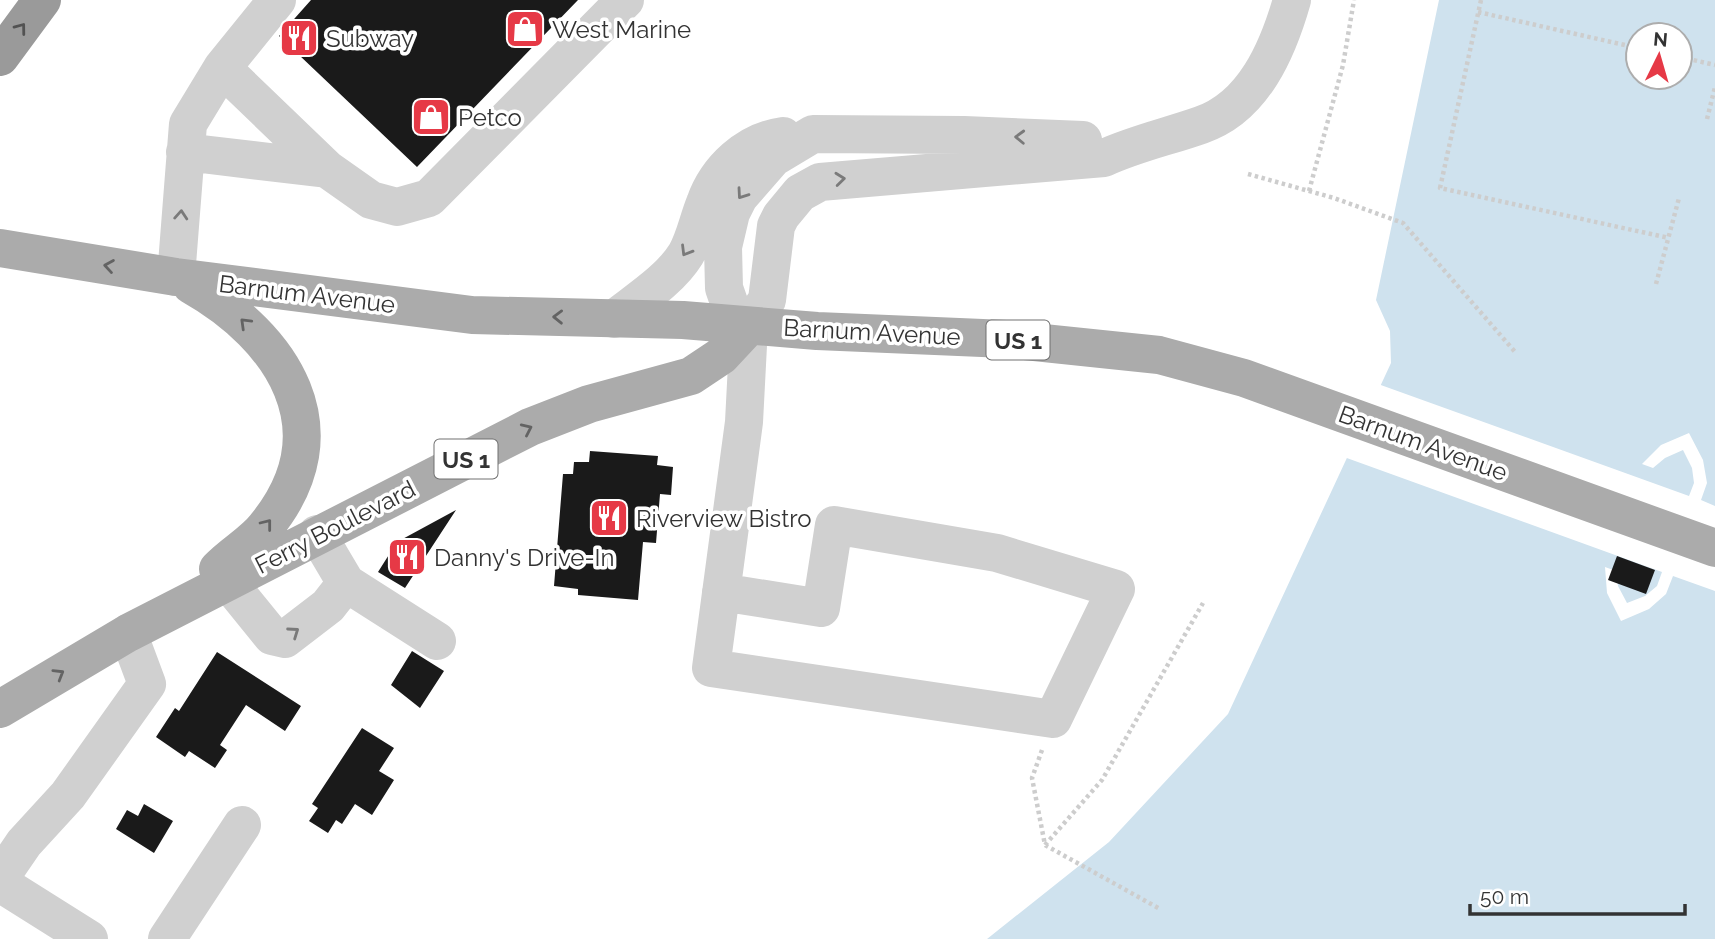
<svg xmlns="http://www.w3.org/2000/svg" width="1715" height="939" font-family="Raleway,sans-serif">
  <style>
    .water { fill: #cfe2ee; fill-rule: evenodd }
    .pier { fill: #fff }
    .building { fill: #1a1a1a }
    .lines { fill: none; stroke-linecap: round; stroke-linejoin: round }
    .path { stroke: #cdcdcd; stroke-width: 4.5; stroke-dasharray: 3.5 3.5; stroke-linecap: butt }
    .minor { stroke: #d0d0d0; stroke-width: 38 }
    .major { stroke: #ababab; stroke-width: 38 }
    .highway { stroke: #9a9a9a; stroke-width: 38 }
    .oneway { stroke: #525252 }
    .oneway2 { stroke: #7a7a7a }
    .oneway3 { stroke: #636363 }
    .labels { text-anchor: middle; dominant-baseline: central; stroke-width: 7; stroke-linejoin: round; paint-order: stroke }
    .shield { fill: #fff; stroke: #707070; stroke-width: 2 }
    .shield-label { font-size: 23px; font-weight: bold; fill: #333 }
    .poi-label { font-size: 24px; fill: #333; stroke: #fff; text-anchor: start }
    .street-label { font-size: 24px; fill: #333; stroke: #fff }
  </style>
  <rect width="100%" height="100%" fill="#fff"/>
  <path class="water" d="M 1439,0 L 1715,0 L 1715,939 L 987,939 L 1109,842 L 1228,714 L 1391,363 L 1390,331 L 1376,300 ZM 1638,35 L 1680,35 L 1680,77 L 1638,77 Z"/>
  <path class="pier" d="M 1378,384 L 1689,496 L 1694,483 L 1692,468 L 1683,450 L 1665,458 L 1653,468 L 1642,464 L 1661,445 L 1689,433 L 1703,460 L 1707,483 L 1701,500 L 1715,506 L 1715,591 L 1673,576 L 1666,594 L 1649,609 L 1621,621 L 1607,593 L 1605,567 L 1616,571 L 1618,586 L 1627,603 L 1645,596 L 1657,586 L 1662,572 L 1344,457 Z"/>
  <path class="building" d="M 311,0 L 578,0 L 417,167 L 279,36 Z
    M 590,451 L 658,456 L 657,465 L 673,467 L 671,495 L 660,494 L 656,543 L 643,542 L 638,600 L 578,595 L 578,589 L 554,586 L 563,474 L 573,474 L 574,462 L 589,462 Z
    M 456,510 L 405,588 L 378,572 L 397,542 Z
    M 1617,556 L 1655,570 L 1646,594 L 1608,580 Z
    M 412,651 L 444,671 L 420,708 L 391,685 Z
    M 217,652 L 301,706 L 285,731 L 246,705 L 220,745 L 227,750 L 215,768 L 189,751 L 185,757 L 156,737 L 175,708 L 179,711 Z
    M 362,728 L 394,748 L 379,771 L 394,780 L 372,815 L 355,804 L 342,824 L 336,820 L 328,833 L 309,821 L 318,808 L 312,804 Z
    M 144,804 L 173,821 L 154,853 L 116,829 L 127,810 L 138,816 Z"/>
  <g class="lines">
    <path class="path" d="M 1481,0 L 1440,188 L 1669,238
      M 1478,12 L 1638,48
      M 1680,57 L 1715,65
      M 1707,119 L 1715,87
      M 1248,174 L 1334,198 L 1403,223 L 1516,353
      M 1309,191 L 1343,65 L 1354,0
      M 1656,284 L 1679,198
      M 1042,750 L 1032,778 L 1045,845 L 1160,909
      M 1045,845 L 1102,780 L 1203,603"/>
    <path class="minor" d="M 222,68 L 277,0
      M 185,152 L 327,169 L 371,200 L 397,207 L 429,198 L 625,0
      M 176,277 L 188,124 L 222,68 L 327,169
      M 614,319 C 638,300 670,280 686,254 C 695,238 698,220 705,203 C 717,169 747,141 783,136
      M 749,326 L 732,311 L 724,288 L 723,247 L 731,213 L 739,197 L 773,158 L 813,134 L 964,135 L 1083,140
      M 229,583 L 272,636 L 285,639 L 328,606 L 346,583 L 317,534
      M 346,583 L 437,641
      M 721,592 L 821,608 L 834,525 L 997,553 L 1116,589 L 1053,719 L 711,668 L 744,422 L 749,326 L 767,300 L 776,226 L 781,216 L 800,193 L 820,182 L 1104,158 C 1137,143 1167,137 1201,125 C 1254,107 1278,49 1292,0
      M 0,878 L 24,843 L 68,795 L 147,684 L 128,633
      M 0,883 L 89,939
      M 167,939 L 242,825"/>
    <path class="major" d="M 0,248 L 176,277 L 472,315 L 683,320 L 817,331 L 1006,339 L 1159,355 L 1244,378 L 1715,548
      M 191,285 C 283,337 344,430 266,526 C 253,543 233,553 218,569
      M 0,709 L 128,633 L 530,427 L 589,404 L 691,376 L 721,356 L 749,326"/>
    <path class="highway" d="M 0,57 L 42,0"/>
  </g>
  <defs><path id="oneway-chevron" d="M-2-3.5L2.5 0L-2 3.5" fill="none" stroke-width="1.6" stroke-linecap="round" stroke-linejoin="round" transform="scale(1.75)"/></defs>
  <use class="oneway" href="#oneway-chevron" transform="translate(21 28) rotate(-53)"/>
  <g class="oneway2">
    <use href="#oneway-chevron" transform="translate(1020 137) rotate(-178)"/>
    <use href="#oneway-chevron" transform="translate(840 179) rotate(-6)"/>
    <use href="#oneway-chevron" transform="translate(742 194) rotate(125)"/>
    <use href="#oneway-chevron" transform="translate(181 215) rotate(-86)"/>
    <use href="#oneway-chevron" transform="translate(686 251) rotate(121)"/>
    <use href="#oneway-chevron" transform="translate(294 632) rotate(-35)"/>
  </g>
  <g class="oneway3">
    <use href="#oneway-chevron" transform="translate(109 266) rotate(-171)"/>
    <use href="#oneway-chevron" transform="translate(558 317) rotate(-179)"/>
    <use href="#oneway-chevron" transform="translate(245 323) rotate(-136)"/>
    <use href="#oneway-chevron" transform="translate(527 429) rotate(-25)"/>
    <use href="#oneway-chevron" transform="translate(267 524) rotate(-52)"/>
    <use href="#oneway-chevron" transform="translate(59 674) rotate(-31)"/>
  </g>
  <defs>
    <g id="shop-square" transform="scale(2.0125)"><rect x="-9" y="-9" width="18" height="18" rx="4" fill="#e63946" stroke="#fff"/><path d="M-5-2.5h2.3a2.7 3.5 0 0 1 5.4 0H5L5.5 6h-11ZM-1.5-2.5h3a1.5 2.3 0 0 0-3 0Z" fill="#fff"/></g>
    <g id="restaurant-square" transform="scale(2.0125)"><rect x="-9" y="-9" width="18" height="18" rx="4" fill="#e63946" stroke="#fff"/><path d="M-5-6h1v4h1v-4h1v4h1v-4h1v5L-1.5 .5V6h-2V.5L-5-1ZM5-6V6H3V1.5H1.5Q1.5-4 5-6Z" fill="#fff"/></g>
  </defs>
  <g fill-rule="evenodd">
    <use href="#shop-square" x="525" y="29"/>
    <use href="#restaurant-square" x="299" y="38"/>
    <use href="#shop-square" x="431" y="117"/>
    <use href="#restaurant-square" x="609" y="518"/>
    <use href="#restaurant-square" x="407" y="557"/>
  </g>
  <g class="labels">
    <g class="shield">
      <rect x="986.5" y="320.5" width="63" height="39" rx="5"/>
      <rect x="434.5" y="439.5" width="63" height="39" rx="5"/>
    </g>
    <g class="shield-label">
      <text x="1018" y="340">US 1</text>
      <text x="466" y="459">US 1</text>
    </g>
    <g class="poi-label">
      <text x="552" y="29">West Marine</text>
      <text x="326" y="38">Subway</text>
      <text x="458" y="117">Petco</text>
      <text x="636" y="518">Riverview Bistro</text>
      <text x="434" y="557">Danny's Drive-In</text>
    </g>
    <g class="street-label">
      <text transform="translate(307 294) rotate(7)">Barnum Avenue</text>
      <text transform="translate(872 332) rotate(3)">Barnum Avenue</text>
      <text transform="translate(1423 443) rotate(20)">Barnum Avenue</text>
      <text transform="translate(335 527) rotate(-27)">Ferry Boulevard</text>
    </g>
  </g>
  <g transform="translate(1659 56) rotate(5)"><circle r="33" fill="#ffffff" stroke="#adadad" stroke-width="2"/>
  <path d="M0-5L12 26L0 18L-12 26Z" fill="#e63946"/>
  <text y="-10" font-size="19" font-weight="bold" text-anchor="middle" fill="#333333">N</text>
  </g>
  <path d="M1470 904v10h215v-10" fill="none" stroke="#333333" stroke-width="3.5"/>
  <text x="1480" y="904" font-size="21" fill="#333333" stroke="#ffffff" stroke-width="5" paint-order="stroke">50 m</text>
</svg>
